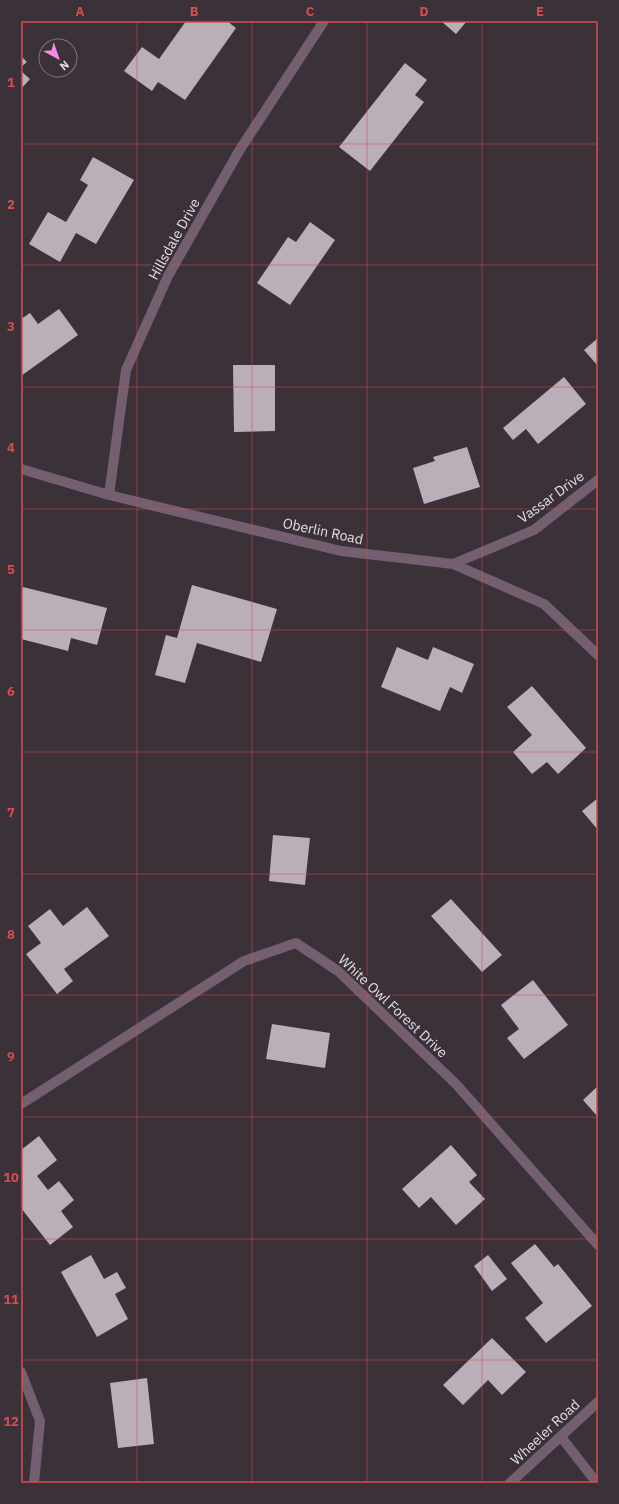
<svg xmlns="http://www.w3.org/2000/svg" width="619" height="1504" font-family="'IBM Plex Sans',sans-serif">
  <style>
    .building { fill: #baaeb8 }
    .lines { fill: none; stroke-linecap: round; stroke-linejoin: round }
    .minor { stroke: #735f6f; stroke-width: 10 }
    .grid { fill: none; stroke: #d94c4d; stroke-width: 1; stroke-opacity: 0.55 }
    .labels { text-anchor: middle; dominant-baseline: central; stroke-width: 4; stroke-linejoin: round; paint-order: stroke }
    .street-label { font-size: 14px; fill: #e4dee3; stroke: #3b3139 }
    .neatline { fill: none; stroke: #d94c4d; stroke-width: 1.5 }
    .grid-label { font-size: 13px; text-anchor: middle; font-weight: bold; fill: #d94c4d }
  </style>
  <rect width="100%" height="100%" fill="#3b3139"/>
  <path class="building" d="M 186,21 L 227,21 L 236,28 L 185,100 L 158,82 L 152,91 L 124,71 L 142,47 L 159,59 Z
    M 441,21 L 467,21 L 456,34 Z
    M 21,56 L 27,62 L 21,67 Z
    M 405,63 L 427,80 L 415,95 L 424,102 L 370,171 L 339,147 Z
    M 21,71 L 30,79 L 21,89 Z
    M 93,157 L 134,180 L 96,244 L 76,233 L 60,262 L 29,244 L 48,212 L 66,222 L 88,185 L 80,180 Z
    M 310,222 L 335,240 L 290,305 L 257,283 L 288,237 L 296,242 Z
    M 59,309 L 78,335 L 21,376 L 21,319 L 30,313 L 38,324 Z
    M 598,338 L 598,366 L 584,350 Z
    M 233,365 L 275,365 L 275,431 L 234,432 Z
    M 564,377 L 586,404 L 538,444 L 526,429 L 513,440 L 503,428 Z
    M 467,447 L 480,487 L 424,504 L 413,468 L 435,461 L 433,457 Z
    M 192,585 L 277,609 L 261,662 L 197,643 L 185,683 L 155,675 L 166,635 L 177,638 Z
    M 23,587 L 107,608 L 97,645 L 71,638 L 68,651 L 21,639 L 21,596 Z
    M 397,647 L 428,660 L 433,647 L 474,664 L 462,693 L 450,687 L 440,711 L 381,687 Z
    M 532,686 L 586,748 L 558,774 L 547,762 L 532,774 L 513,752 L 532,735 L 507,707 Z
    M 598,798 L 598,830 L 582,811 Z
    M 273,835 L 310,838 L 305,885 L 269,881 Z
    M 451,899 L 502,955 L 482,972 L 431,916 Z
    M 87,907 L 109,936 L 64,969 L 73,981 L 57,994 L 26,954 L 41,943 L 28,926 L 50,909 L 63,926 Z
    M 533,980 L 568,1025 L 524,1059 L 507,1038 L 519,1029 L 501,1005 Z
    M 272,1024 L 330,1033 L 325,1068 L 266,1059 Z
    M 598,1086 L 598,1117 L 583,1100 Z
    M 39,1136 L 57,1160 L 37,1176 L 48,1190 L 59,1181 L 74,1200 L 61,1211 L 73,1227 L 50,1245 L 21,1208 L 21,1150 Z
    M 451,1145 L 477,1175 L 469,1182 L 485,1199 L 456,1225 L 431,1197 L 419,1208 L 402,1189 Z
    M 535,1244 L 554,1267 L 558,1264 L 592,1306 L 546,1343 L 525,1318 L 543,1303 L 511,1263 Z
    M 91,1255 L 104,1279 L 117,1272 L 126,1288 L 115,1294 L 128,1319 L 97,1337 L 61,1272 Z
    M 488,1255 L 507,1279 L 492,1291 L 474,1266 Z
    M 492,1338 L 526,1372 L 502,1395 L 488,1380 L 463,1405 L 443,1385 Z
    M 147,1378 L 154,1444 L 118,1448 L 110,1383 Z"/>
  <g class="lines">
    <path class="minor" d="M 21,469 L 109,495 L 341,551 L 453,564 L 544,604 L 598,655
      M 109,495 L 126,370 L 168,276 L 239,151 L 324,21
      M 453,564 L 534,530 L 598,480
      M 21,1104 L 244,961 L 296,943 L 338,971 L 456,1084 L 598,1245
      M 21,1372 L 40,1421 L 34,1483
      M 561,1437 L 597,1483
      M 510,1483 L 598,1402"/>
  </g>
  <path class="grid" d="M 137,21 L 137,1483M 252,21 L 252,1483M 367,21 L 367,1483M 482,21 L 482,1483M 21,144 L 598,144M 21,265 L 598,265M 21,387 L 598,387M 21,509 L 598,509M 21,630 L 598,630M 21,752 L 598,752M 21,874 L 598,874M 21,995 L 598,995M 21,1117 L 598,1117M 21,1239 L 598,1239M 21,1360 L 598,1360"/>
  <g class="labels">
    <g class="street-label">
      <text transform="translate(174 239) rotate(-61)">Hillsdale Drive</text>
      <text transform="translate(551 497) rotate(-36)">Vassar Drive</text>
      <text transform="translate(323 531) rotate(12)">Oberlin Road</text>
      <text transform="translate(393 1006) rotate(43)">White Owl Forest Drive</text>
      <text transform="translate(545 1432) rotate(-43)">Wheeler Road</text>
    </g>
  </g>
  <rect width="619" height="1504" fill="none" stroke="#3b3139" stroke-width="44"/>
  <g transform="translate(58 58) rotate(140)"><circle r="19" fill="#3b3139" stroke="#7f767d"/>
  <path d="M0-3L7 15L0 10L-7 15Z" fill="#f987e9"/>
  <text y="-6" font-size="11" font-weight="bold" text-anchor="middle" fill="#e4dee3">N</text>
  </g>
  <rect x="22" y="22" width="575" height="1460" class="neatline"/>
  <g class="grid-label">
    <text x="80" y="16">A</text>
    <text x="194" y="16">B</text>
    <text x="310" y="16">C</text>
    <text x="424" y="16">D</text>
    <text x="540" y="16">E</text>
    <text x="11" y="87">1</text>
    <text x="11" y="209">2</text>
    <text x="11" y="331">3</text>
    <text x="11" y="452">4</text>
    <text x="11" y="574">5</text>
    <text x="11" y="696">6</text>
    <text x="11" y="817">7</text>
    <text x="11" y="939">8</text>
    <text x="11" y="1061">9</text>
    <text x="11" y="1182">10</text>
    <text x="11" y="1304">11</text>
    <text x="11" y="1426">12</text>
  </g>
</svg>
